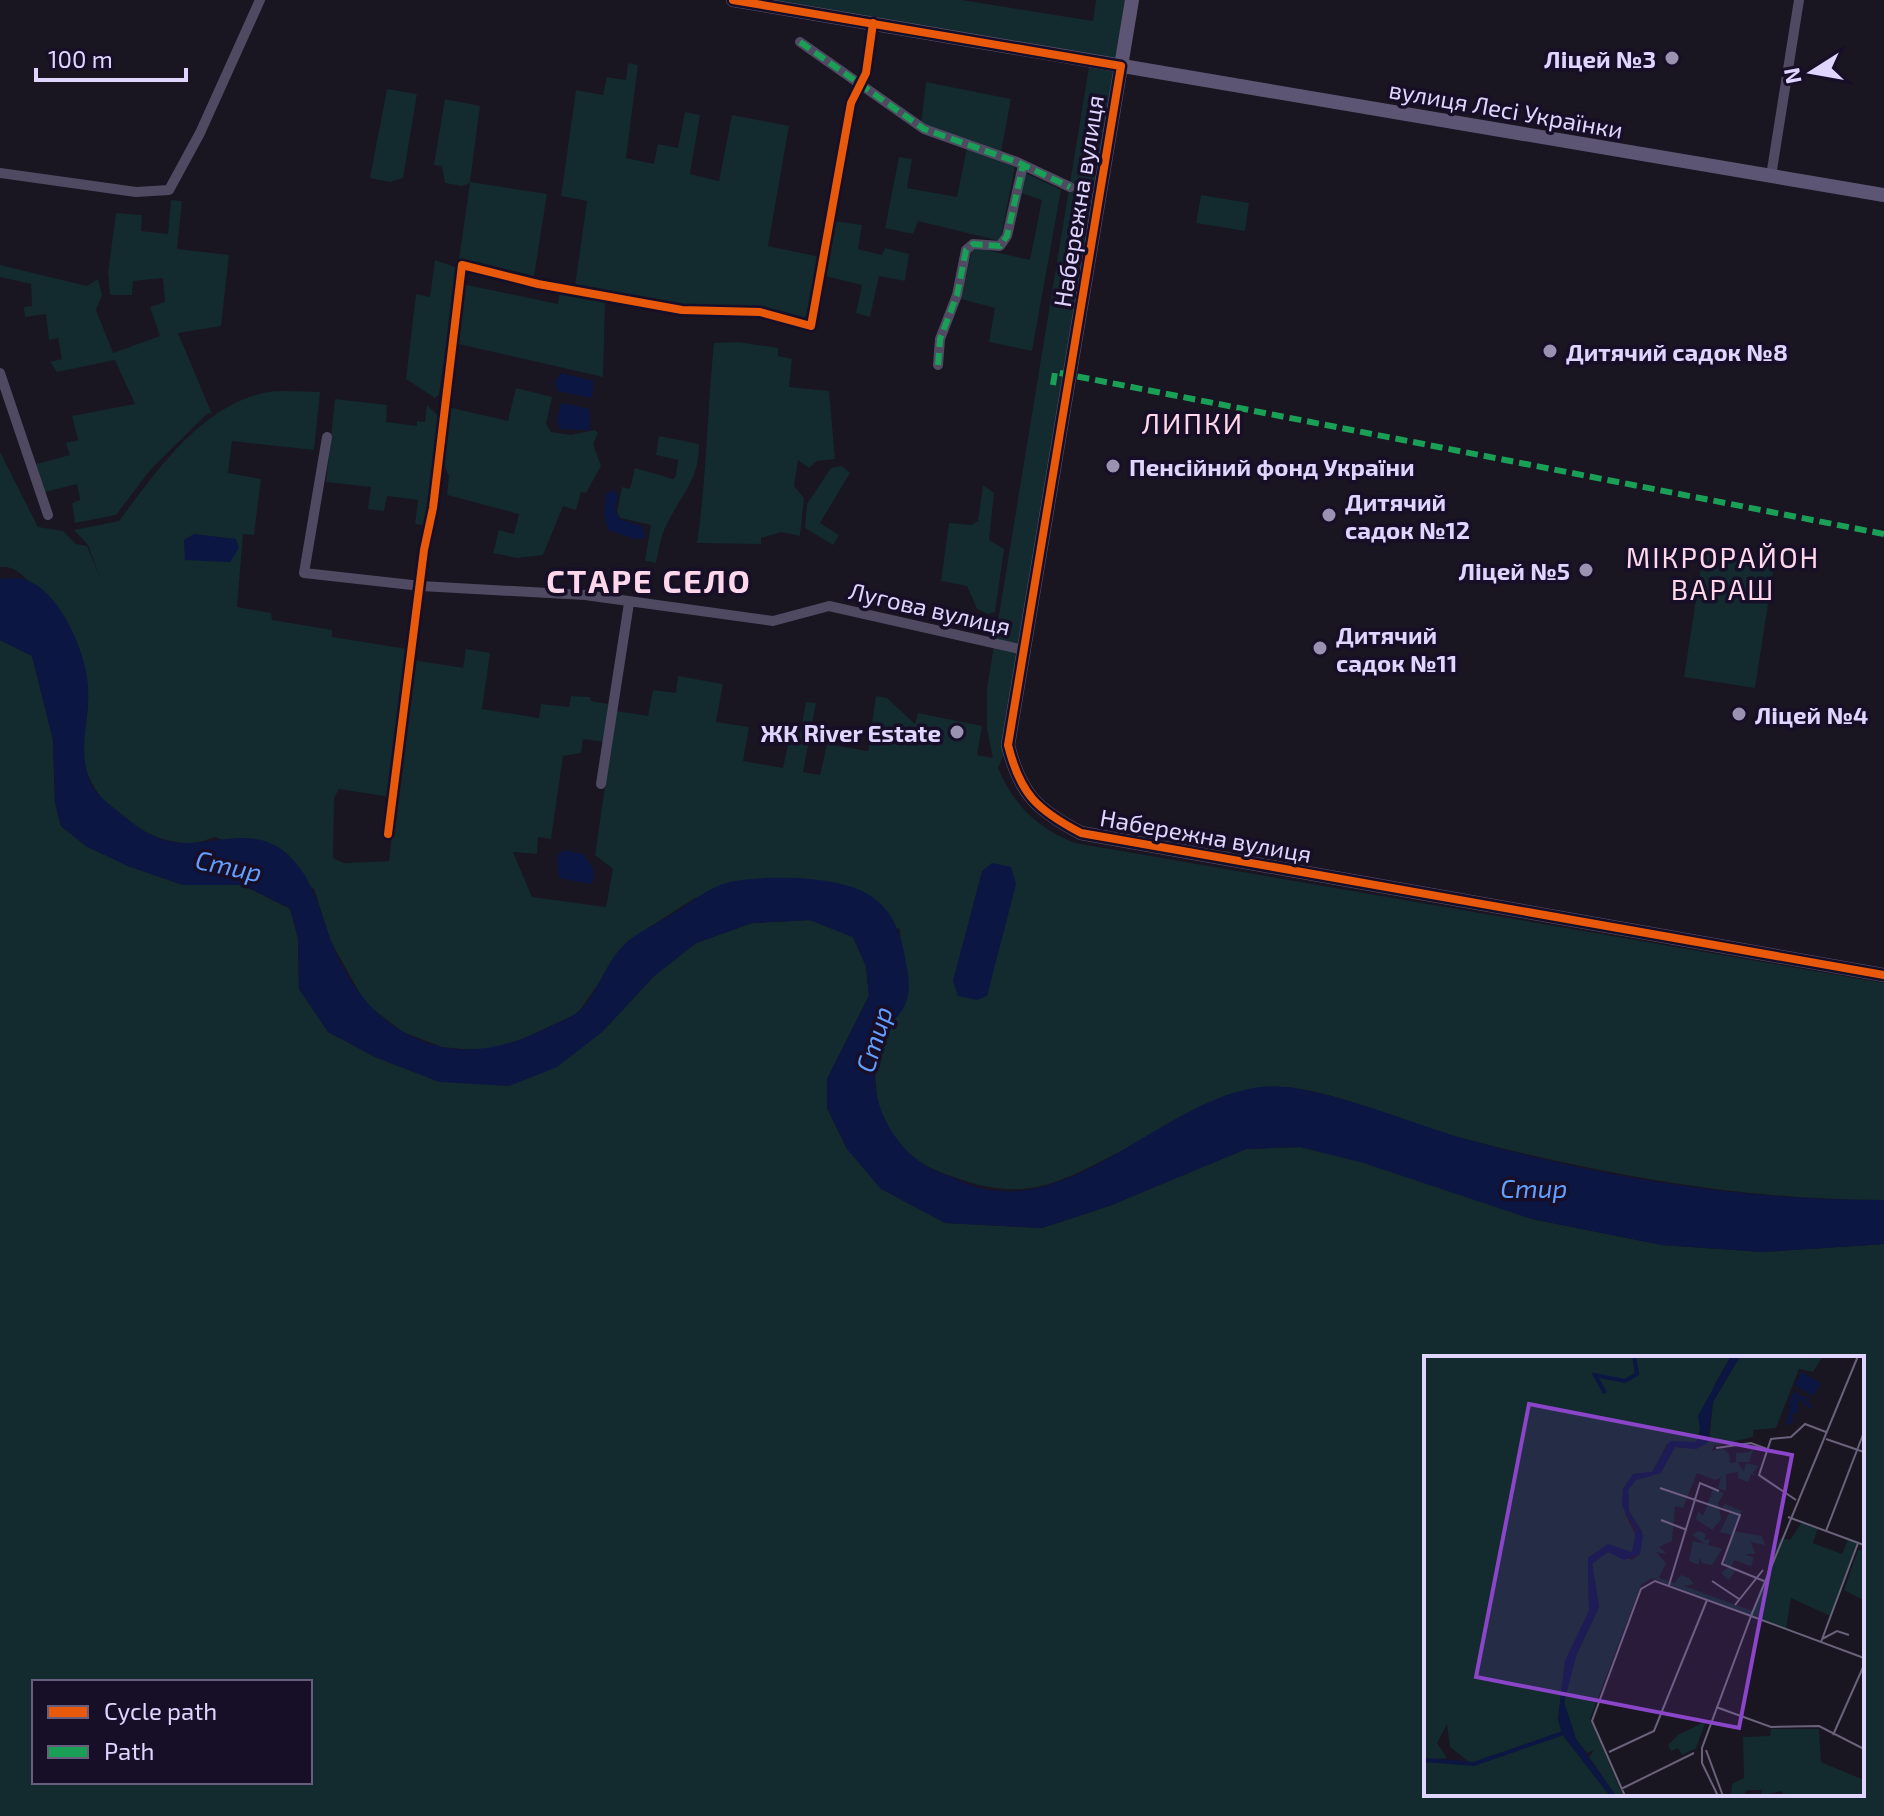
<svg xmlns="http://www.w3.org/2000/svg" width="1884" height="1816" font-family="'Exo 2',sans-serif">
  <style>
    .green { fill: #132a2f; fill-rule: evenodd }
    .water { fill: #0b1642 }
    .lines { fill: none; stroke-linecap: round; stroke-linejoin: round }
    .street { stroke: #4f4a62; stroke-width: 10 }
    .secondary { stroke: #5c5674; stroke-width: 14 }
    .quiet { stroke: #1a9f57; stroke-width: 6; stroke-dasharray: 12 6; stroke-linecap: butt }
    .cycleway-casing { stroke: #170f27; stroke-width: 13 }
    .cycleway { stroke: #e8590c; stroke-width: 8 }
    .poi-dot { fill: #9a92b1; stroke: #170f27; stroke-width: 3 }
    .labels { text-anchor: middle; dominant-baseline: central; stroke-width: 7; stroke-linejoin: round; paint-order: stroke }
    .poi-label { font-size: 24px; font-weight: bold; fill: #e0d5ff; stroke: #170f27; text-anchor: start }
    .street-label { font-size: 24px; fill: #e0d5ff; stroke: #170f27 }
    .water-label { font-size: 26px; font-style: italic; fill: #639fff; stroke: #170f27 }
    .quarter-label { font-size: 28px; letter-spacing: 2px; fill: #ffd7ea; stroke: #170f27 }
    .district-label { font-size: 32px; font-weight: bold; letter-spacing: 2px; fill: #ffd7ea; stroke: #170f27 }
    .inset-river { fill: none; stroke: #0b1642; stroke-width: 4 }
    .inset-road { fill: none; stroke: #69627a; stroke-width: 2 }
    .view { fill: #8a45c9; fill-opacity: 0.15; stroke: #8a45c9; stroke-width: 4 }
    .inset-edge { fill: none; stroke: #e0d5ff; stroke-width: 4 }
  </style>
  <rect width="100%" height="100%" fill="#191521"/>
  <path class="green" d="M 733,0 L 962,0 L 1093,21 L 1096,0 L 1132,0 L 1008,745 L 998,768 C 1014,805 1037,828 1075,843 L 1884,983 L 1884,1200 C 1744,1200 1609,1176 1473,1141 C 1415,1127 1359,1099 1300,1089 C 1262,1082 1241,1095 1208,1110 C 1179,1124 1149,1136 1121,1151 C 1045,1191 1016,1204 933,1169 C 905,1157 881,1127 877,1096 C 872,1056 877,1039 903,1008 L 900,929 L 695,898 L 628,941 L 578,1013 L 521,1040 L 484,1051 L 442,1047 L 403,1032 L 366,1004 L 331,942 L 314,889 L 216,837 C 206,840 196,844 186,843 C 143,841 91,804 84,760 C 81,743 87,723 88,705 C 91,663 69,612 35,586 C 21,577 19,566 0,567 L 0,452 L 38,527 L 63,531 L 76,544 L 87,546 L 101,580 L 88,545 L 74,530 L 119,521 C 156,472 197,411 259,394 C 277,389 302,392 320,392 L 314,450 L 232,441 L 228,473 L 261,479 L 254,535 L 243,534 L 237,607 L 271,613 L 272,620 L 332,630 L 332,637 L 414,650 L 413,660 L 463,668 L 466,649 L 490,653 L 482,709 L 539,718 L 541,704 L 569,707 L 571,696 L 590,697 L 591,701 L 608,704 L 605,742 L 583,739 L 581,753 L 563,756 L 551,839 L 538,837 L 537,854 L 513,852 L 532,897 L 606,907 L 613,869 L 595,855 L 616,711 L 648,716 L 653,690 L 676,693 L 678,676 L 723,684 L 716,722 L 749,727 L 743,761 L 783,768 L 789,740 L 799,741 L 806,702 L 816,703 L 803,772 L 820,775 L 827,744 L 868,751 L 876,696 L 887,698 L 915,724 L 918,713 L 982,726 L 977,755 L 993,758 L 987,729 L 987,688 L 1090,61 ZM 339,789 L 396,798 L 389,861 L 344,863 L 333,858 L 334,798 Z
    M 628,63 L 638,65 L 626,158 L 654,164 L 658,144 L 678,148 L 685,112 L 700,115 L 690,174 L 719,181 L 732,115 L 789,126 L 768,246 L 820,257 L 808,315 L 804,318 L 682,306 L 575,286 L 587,201 L 561,196 L 576,90 L 603,95 L 607,77 L 626,80 Z
    M 926,82 L 1011,99 L 1001,152 L 921,124 Z
    M 387,89 L 417,94 L 403,178 L 390,182 L 370,178 Z
    M 445,99 L 480,106 L 470,182 L 547,194 L 534,276 L 459,259 L 470,183 L 462,186 L 445,183 L 442,166 L 434,165 Z
    M 967,148 L 1015,167 L 1000,241 L 918,221 L 913,234 L 885,228 L 899,157 L 912,159 L 907,188 L 957,197 Z
    M 1025,173 L 1061,190 L 1032,351 L 989,342 L 995,308 L 961,299 L 972,250 L 978,248 L 1030,260 L 1042,200 L 1018,192 Z
    M 1201,195 L 1249,203 L 1245,231 L 1196,223 Z
    M 171,200 L 182,201 L 177,249 L 229,255 L 221,326 L 178,333 L 212,414 L 208,413 L 151,469 L 116,515 L 75,523 L 72,503 L 80,500 L 77,484 L 45,492 L 36,464 L 70,455 L 66,443 L 78,440 L 72,416 L 135,404 L 115,360 L 57,372 L 50,362 L 62,359 L 58,338 L 49,340 L 46,314 L 25,317 L 24,307 L 32,306 L 31,284 L 0,277 L 0,265 L 87,286 L 98,279 L 102,295 L 96,310 L 113,353 L 160,336 L 150,307 L 165,302 L 163,278 L 133,281 L 132,295 L 110,295 L 108,273 L 116,213 L 142,215 L 141,231 L 168,234 Z
    M 834,221 L 862,225 L 858,249 L 882,255 L 885,248 L 909,254 L 905,281 L 879,276 L 870,317 L 856,313 L 862,285 L 825,276 Z
    M 435,260 L 458,268 L 439,394 L 435,398 L 406,379 L 416,294 L 430,297 Z
    M 462,284 L 558,304 L 560,290 L 601,298 L 605,302 L 603,377 L 454,343 Z
    M 738,342 L 778,348 L 778,356 L 792,359 L 789,387 L 829,391 L 835,459 L 817,461 L 809,468 L 798,460 L 794,486 L 804,498 L 800,536 L 781,532 L 761,538 L 761,544 L 697,543 C 707,476 707,410 714,343 Z
    M 516,388 L 552,397 L 546,424 L 551,432 L 571,435 L 595,430 L 598,433 L 593,444 L 601,466 L 586,493 L 581,492 L 576,510 L 563,506 L 543,555 L 517,558 L 493,553 L 499,530 L 514,534 L 519,514 L 447,495 L 449,476 L 444,465 L 448,407 L 508,421 Z
    M 335,399 L 387,405 L 386,422 L 417,426 L 417,421 L 425,422 L 427,405 L 440,418 L 428,526 L 415,524 L 418,500 L 387,496 L 384,511 L 368,509 L 371,487 L 326,482 Z
    M 659,436 L 699,444 C 699,482 681,494 666,526 C 660,537 659,551 656,563 L 645,561 L 651,525 L 620,518 L 617,512 L 622,487 L 630,489 L 635,468 L 673,479 L 676,476 L 678,460 L 656,455 Z
    M 842,466 L 850,473 L 820,523 L 839,535 L 833,545 L 805,528 L 807,504 L 831,468 Z
    M 983,485 L 994,493 L 989,540 L 1004,549 L 995,612 L 988,614 L 977,609 L 967,586 L 941,581 L 949,523 L 971,525 L 978,521 Z
    M 1703,554 L 1774,565 L 1755,688 L 1684,677 Z
    M 0,640 L 32,656 L 53,740 L 55,803 L 61,826 L 86,846 L 128,866 L 183,885 L 243,885 L 290,909 L 298,938 L 299,989 L 328,1031 L 375,1057 L 440,1082 L 602,1032 L 654,976 L 696,943 L 752,923 L 810,920 L 853,937 L 866,966 L 869,996 L 827,1079 L 827,1108 L 847,1149 L 945,1223 L 1042,1228 L 1109,1206 L 1246,1149 L 1300,1147 L 1361,1162 L 1532,1219 L 1662,1245 L 1763,1252 L 1884,1244 L 1884,1816 L 0,1816 ZM 1426,1358 L 1862,1358 L 1862,1794 L 1426,1794 ZM 34,1682 L 310,1682 L 310,1782 L 34,1782 Z"/>
  <path class="water" d="M 561,373 L 594,381 L 592,398 L 557,391 L 555,381 Z
    M 564,403 L 589,409 L 590,430 L 560,429 L 557,421 L 560,405 Z
    M 614,490 L 618,496 L 615,508 L 619,519 L 642,526 L 646,538 L 635,539 L 608,530 L 604,514 L 606,494 Z
    M 194,534 L 236,539 L 239,548 L 230,562 L 185,560 L 184,540 Z
    M 0,579 C 9,579 17,577 26,580 C 60,591 86,653 88,685 C 90,719 76,754 92,786 C 98,796 110,805 119,812 C 139,829 159,844 187,843 C 218,843 255,827 285,852 C 313,876 319,909 331,941 C 345,977 367,1010 400,1030 C 449,1060 497,1052 545,1029 C 556,1023 570,1019 579,1011 C 598,994 604,966 621,948 C 636,932 657,924 674,913 C 692,902 709,887 730,882 C 756,876 805,877 832,882 C 877,890 897,912 905,957 C 908,974 912,990 904,1007 C 898,1018 887,1026 882,1037 C 863,1081 882,1134 919,1161 C 932,1171 950,1176 965,1183 C 1069,1224 1160,1100 1260,1087 C 1310,1080 1417,1126 1469,1140 C 1604,1178 1744,1201 1884,1200 L 1884,1244 L 1763,1252 L 1662,1245 L 1532,1219 L 1361,1162 L 1300,1147 L 1246,1149 L 1109,1206 L 1042,1228 L 945,1223 L 881,1189 L 847,1149 L 827,1108 L 827,1079 L 869,996 L 866,966 L 853,937 L 810,920 L 752,923 L 696,943 L 654,976 L 602,1032 L 557,1067 L 509,1086 L 440,1082 L 375,1057 L 328,1032 L 299,989 L 298,938 L 290,908 L 243,885 L 183,885 L 128,866 L 86,846 L 61,826 L 55,803 L 53,740 L 32,656 L 0,640 Z
    M 564,850 L 583,854 L 593,868 L 594,880 L 590,884 L 559,878 L 557,856 Z
    M 992,863 L 1011,867 L 1016,884 L 987,996 L 977,1000 L 958,996 L 953,981 L 982,871 Z"/>
  <g class="lines">
    <path class="street" d="M 800,42 L 924,129 L 1017,162 L 1070,187
      M 0,173 L 136,192 L 169,190 L 200,133 L 260,0
      M 1771,176 L 1799,0
      M 938,365 L 940,339 L 957,295 L 966,250 L 973,244 L 1000,246 L 1007,236 L 1023,165
      M 0,373 L 48,515
      M 327,437 L 304,573 L 421,586 L 585,595 L 773,621 L 829,606 L 1024,650
      M 601,784 L 629,603
      M 388,834 L 424,550 L 433,508 L 462,265 L 538,284 L 682,310 L 760,312 L 811,326 L 851,103 L 866,73 L 873,23"/>
    <path class="secondary" d="M 733,0 L 1884,195
      M 1132,0 L 1008,745 C 1020,794 1037,810 1081,833 L 1884,975"/>
    <path class="quiet" d="M 800,42 L 924,129 L 1017,162 L 1070,187
      M 938,365 L 940,339 L 957,295 L 966,250 L 973,244 L 1000,246 L 1007,236 L 1023,165
      M 1053,385 L 1055,372 L 1070,375 L 1884,534"/>
    <g class="cycleway-casing">
      <path id="cycleway" d="M 733,0 L 1121,66 L 1008,745 C 1020,794 1037,810 1081,833 L 1884,975
        M 388,834 L 424,550 L 433,508 L 462,265 L 538,284 L 682,310 L 760,312 L 811,326 L 851,103 L 866,73 L 873,23"/>
    </g>
    <use href="#cycleway" class="cycleway"/>
  </g>
  <g class="poi-dot">
    <circle cx="1672" cy="58" r="8"/>
    <circle cx="1550" cy="351" r="8"/>
    <circle cx="1113" cy="466" r="8"/>
    <circle cx="1329" cy="515" r="8"/>
    <circle cx="1586" cy="570" r="8"/>
    <circle cx="1320" cy="648" r="8"/>
    <circle cx="1739" cy="714" r="8"/>
    <circle cx="957" cy="732" r="8"/>
  </g>
  <g class="labels">
    <g class="poi-label">
      <text x="1656" y="58" text-anchor="end">Ліцей №3</text>
      <text x="1566" y="351">Дитячий садок №8</text>
      <text x="1129" y="466">Пенсійний фонд України</text>
      <text x="1345" y="501">Дитячий<tspan x="1345" dy="28">садок №12</tspan></text>
      <text x="1570" y="570" text-anchor="end">Ліцей №5</text>
      <text x="1336" y="634">Дитячий<tspan x="1336" dy="28">садок №11</tspan></text>
      <text x="1755" y="714">Ліцей №4</text>
      <text x="941" y="732" text-anchor="end">ЖК River Estate</text>
    </g>
    <g class="street-label">
      <text transform="translate(1506 109) rotate(10)">вулиця Лесі Українки</text>
      <text transform="translate(1078 201) rotate(-81)">Набережна вулиця</text>
      <text transform="translate(930 608) rotate(13)">Лугова вулиця</text>
      <text transform="translate(1206 835) rotate(10)">Набережна вулиця</text>
    </g>
    <g class="water-label">
      <text transform="translate(229 865) rotate(12)">Стир</text>
      <text transform="translate(873 1039) rotate(-73)">Стир</text>
      <text x="1534" y="1187">Стир</text>
    </g>
    <g class="quarter-label">
      <text x="1193" y="423">ЛИПКИ</text>
      <text x="1723" y="557">МІКРОРАЙОН<tspan x="1723" dy="32">ВАРАШ</tspan></text>
    </g>
    <g class="district-label">
      <text x="649" y="580">СТАРЕ СЕЛО</text>
    </g>
  </g>
  <g transform="translate(1424 1356)">
    <rect width="440" height="440" fill="#191521"/>
    <path d="M 0,0 L 307,0 L 291,28 L 272,86 L 243,88 L 228,116 L 209,118 L 199,133 L 201,158 L 213,182 L 208,197 L 184,188 L 164,202 L 165,255 L 141,305 L 134,363 L 138,378 L 186,440 L 0,440 ZM 23,368 L 26,391 L 45,406 L 11,403 L 23,402 L 13,387 ZM 316,0 L 399,0 L 389,16 L 375,13 L 352,72 L 329,74 L 329,81 L 290,90 L 288,95 L 299,92 L 305,98 L 306,107 L 312,106 L 312,97 L 326,96 L 331,89 L 325,106 L 313,106 L 320,115 L 322,107 L 334,110 L 329,117 L 333,120 L 327,118 L 324,126 L 314,122 L 314,116 L 302,118 L 302,135 L 294,132 L 297,121 L 291,124 L 273,117 L 259,152 L 251,150 L 248,185 L 235,191 L 243,198 L 232,196 L 242,207 L 235,222 L 250,227 L 257,219 L 265,222 L 270,228 L 260,230 L 328,255 L 356,182 L 366,184 L 378,166 L 394,172 L 389,187 L 418,198 L 424,183 L 434,187 L 406,260 L 367,242 L 362,273 L 228,222 L 217,229 L 166,363 L 199,440 L 192,440 L 165,401 L 170,394 L 163,397 L 152,383 L 140,346 L 152,300 L 175,251 L 168,207 L 184,196 L 208,204 L 216,198 L 218,175 L 205,155 L 204,134 L 212,124 L 237,116 L 251,91 L 272,93 L 285,85 L 289,46 ZM 289,133 L 300,137 L 294,147 L 297,163 L 288,174 L 272,163 L 274,155 L 279,160 ZM 301,148 L 318,155 L 309,175 L 338,180 L 341,189 L 327,186 L 331,198 L 321,198 L 330,202 L 327,210 L 310,204 L 307,212 L 312,214 L 305,224 L 297,217 L 305,211 L 300,208 L 308,179 L 296,176 L 306,155 L 298,151 ZM 275,175 L 282,178 L 280,184 L 286,183 L 284,189 L 298,193 L 288,209 L 278,207 L 275,201 L 275,209 L 265,205 L 269,185 L 281,188 L 268,179 ZM 434,194 L 440,195 L 439,244 L 420,234 ZM 282,365 L 272,392 L 258,399 L 254,392 L 247,395 L 244,389 L 254,379 ZM 347,373 L 395,373 L 397,406 L 440,424 L 440,440 L 361,440 L 357,435 L 336,440 L 338,434 L 323,434 L 319,440 L 307,440 L 308,428 L 320,422 L 319,381 L 346,380 Z" fill="#132a2f" fill-rule="evenodd"/>
    <path d="M 307,0 L 316,0 L 289,46 L 283,87 L 272,93 L 251,91 L 237,117 L 212,124 L 204,134 L 205,155 L 219,180 L 216,198 L 200,204 L 184,196 L 168,208 L 175,251 L 152,300 L 140,346 L 152,383 L 192,440 L 186,440 L 138,378 L 134,363 L 141,305 L 165,255 L 164,202 L 184,188 L 208,196 L 212,174 L 198,150 L 199,133 L 209,118 L 228,116 L 246,85 L 272,86 L 277,79 L 274,60 ZM 377,16 L 397,27 L 389,40 L 371,29 ZM 371,33 L 375,40 L 389,42 L 380,43 L 389,50 L 386,53 L 375,42 L 373,58 L 368,57 L 369,66 L 361,70 L 369,43 L 360,58 Z" fill="#0b1642"/>
    <path class="inset-river" d="M 181,37 L 171,19 L 201,25 L 213,18 L 210,0M 0,404 L 50,408 L 139,377"/>
    <path class="inset-road" d="M 402,83 L 440,96M 292,92 L 327,87 L 343,93M 236,132 L 316,159 L 298,208 L 340,225M 372,144 L 335,119 L 347,83 L 367,81 L 381,68 L 402,76M 364,161 L 440,189M 237,164 L 263,174M 402,175 L 440,76M 288,225 L 315,243M 245,229 L 276,127 L 295,135M 311,249 L 339,214M 398,283 L 413,275 L 425,279M 397,286 L 434,187M 292,351 L 347,371 L 395,370 L 440,393M 409,379 L 440,309M 282,394 L 299,440M 185,396 L 230,375 L 283,244M 197,433 L 270,397M 201,440 L 168,365 L 217,233 L 231,225 L 327,260 L 434,0M 294,440 L 278,407 L 278,392 L 327,260 L 440,302"/>
    <path class="view" d="M 105,48 L 368,99 L 315,372 L 52,321 Z"/>
    <rect width="440" height="440" class="inset-edge"/>
  </g>
  <rect x="32" y="1680" width="280" height="104" fill="#170f27" stroke="#675e7d" stroke-width="2"/>
  <rect x="48" y="1706" width="40" height="12" fill="#e8590c" stroke="#675e7d" stroke-width="2"/>
  <text x="104" y="1720" font-size="24" fill="#e0d5ff">Cycle path</text>
  <rect x="48" y="1746" width="40" height="12" fill="#1a9f57" stroke="#675e7d" stroke-width="2"/>
  <text x="104" y="1760" font-size="24" fill="#e0d5ff">Path</text>
  <g transform="translate(1812 72) rotate(259)" stroke="#170f27" stroke-width="6" paint-order="stroke">
  <path d="M0-6L14 30L0 20L-14 30Z" fill="#e0d5ff"/>
  <text y="-12" font-size="22" font-weight="bold" text-anchor="middle" fill="#e0d5ff">N</text>
  </g>
  <path d="M36 68v12h150v-12" fill="none" stroke="#e0d5ff" stroke-width="4"/>
  <text x="48" y="68" font-size="24" fill="#e0d5ff" stroke="#170f27" stroke-width="6" paint-order="stroke">100 m</text>
</svg>
